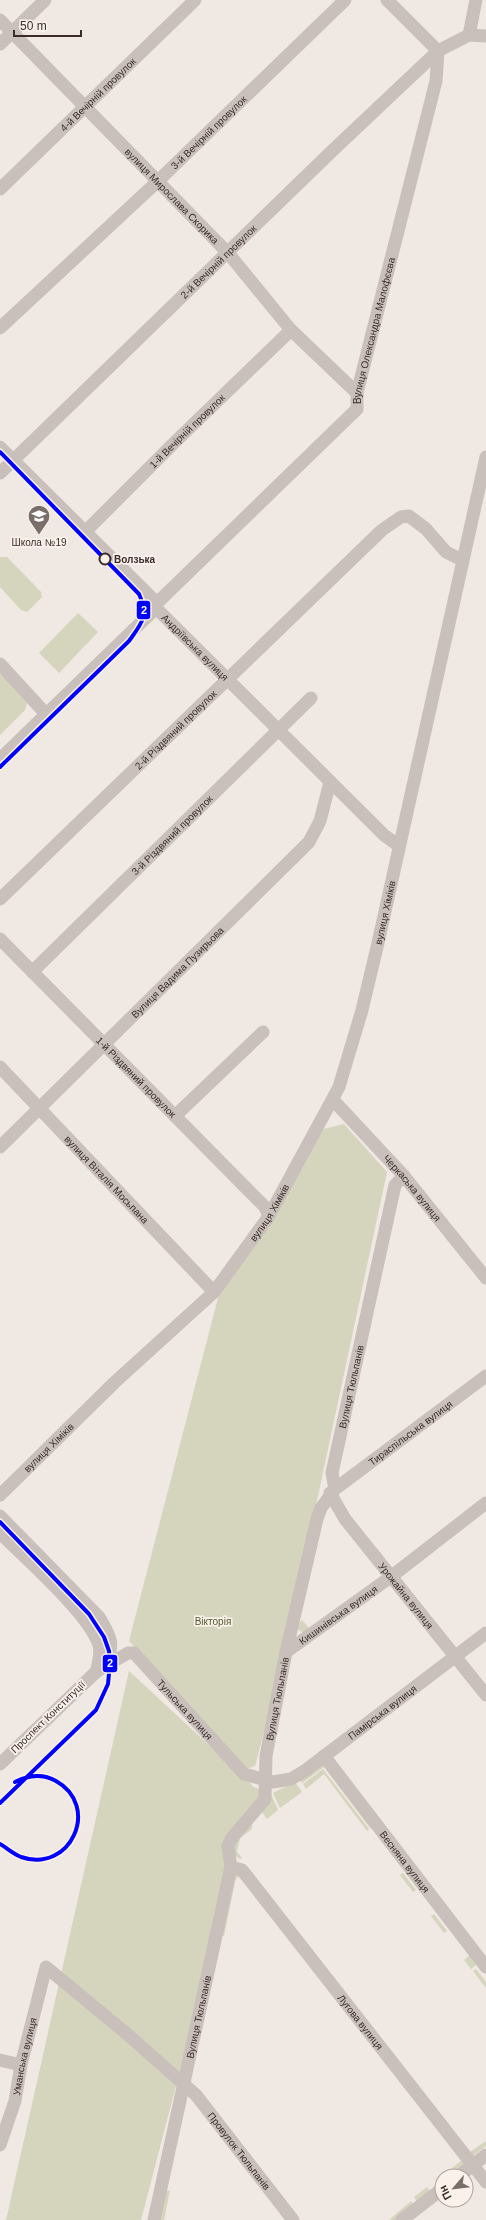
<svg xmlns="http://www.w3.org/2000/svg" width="486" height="2220" font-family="Arial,sans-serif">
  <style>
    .green { fill: #d4d5bc }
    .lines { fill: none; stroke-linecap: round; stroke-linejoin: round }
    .minor { stroke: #c9c0bc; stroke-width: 13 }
    .tram-1-casing { stroke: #fbf1eb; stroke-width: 7 }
    .tram-1 { stroke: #00f; stroke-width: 4 }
    .stop-dot { fill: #fbf1eb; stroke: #3a2c29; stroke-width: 2 }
    .labels { text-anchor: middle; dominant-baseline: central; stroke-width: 3.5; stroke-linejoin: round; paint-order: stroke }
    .street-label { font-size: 10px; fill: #3a2c29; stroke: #fbf1eb }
    .poi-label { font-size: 10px; fill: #3a2c29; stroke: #fbf1eb }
    .stop-label { font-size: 10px; font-weight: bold; fill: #3a2c29; stroke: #fbf1eb; text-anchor: start }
    .park-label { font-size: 10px; fill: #505a2b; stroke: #fbf1eb }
    .line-badge { stroke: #fbf1eb; stroke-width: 1.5 }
    .badge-label { font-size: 11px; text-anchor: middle; font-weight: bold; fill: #fff }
  </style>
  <rect width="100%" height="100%" fill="#efe8e3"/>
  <path class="green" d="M 0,557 L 7,557 L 41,592 L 42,597 L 27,612 L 21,610 L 0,587 Z
    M 78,613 L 98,632 L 59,673 L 39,653 Z
    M 0,671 L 27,703 L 25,710 L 0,735 Z
    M 344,1124 L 387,1172 L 282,1665 L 255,1766 L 246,1769 L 129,1641 L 219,1294 L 323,1129 Z
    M 302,1620 L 311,1631 L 306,1635 L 295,1627 Z
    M 129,1671 L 254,1787 L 263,1791 L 252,1819 L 252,1829 L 240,1838 L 237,1852 L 242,1858 L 240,1859 L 236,1856 L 141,2220 L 6,2220 Z
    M 324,1764 L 373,1826 L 370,1828 L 324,1767 L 302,1783 L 300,1780 Z
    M 323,1769 L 369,1829 L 367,1831 L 324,1774 L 306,1789 L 303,1784 Z
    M 295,1782 L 302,1792 L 280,1808 L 273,1793 Z
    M 271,1794 L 278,1810 L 267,1819 L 260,1809 Z
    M 237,1872 L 242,1878 L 237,1877 L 235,1882 L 224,1936 L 219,1935 Z
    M 403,1873 L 416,1890 L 413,1892 L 400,1875 Z
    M 434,1914 L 447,1931 L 444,1933 L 431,1916 Z
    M 470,1955 L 477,1964 L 471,1969 L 464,1960 Z
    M 476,1969 L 486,1982 L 486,1988 L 473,1971 Z
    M 486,2141 L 486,2146 L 473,2156 L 470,2152 Z
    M 462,2160 L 467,2163 L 453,2176 L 448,2176 L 446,2173 Z
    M 427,2187 L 432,2194 L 419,2204 L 414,2197 Z
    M 163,2190 L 170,2191 L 164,2220 L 157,2220 Z
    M 411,2201 L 415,2206 L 396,2220 L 389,2220 Z"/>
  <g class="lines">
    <g class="minor">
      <path d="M 387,0 L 438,51"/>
      <path id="s1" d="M 0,20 L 228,253 L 291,330 L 357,393"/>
      <path d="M 469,35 L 476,0"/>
      <path d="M 0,44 L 45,0"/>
      <path id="s2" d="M 0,189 L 195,0"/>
      <path id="s3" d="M 0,328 L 158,181 L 345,0"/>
      <path id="s4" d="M 0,447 L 157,603 L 156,608 L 384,835 L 399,846"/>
      <path id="s5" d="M 0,473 L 332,151 L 438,51 L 469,35 L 486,36"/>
      <path id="s6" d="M 84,533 L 177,440 L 291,330"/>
      <path id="s7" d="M 157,603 L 357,409 L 357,393 L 436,81 L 438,51"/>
      <path d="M 0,664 L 46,714"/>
      <path d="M 0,759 L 156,608"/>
      <path id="s8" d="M 0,899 L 382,530 L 401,517 L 409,516 L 426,529 L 446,552 L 462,560"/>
      <path id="s9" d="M 0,939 L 265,1207 L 269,1216"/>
      <path id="s10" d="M 32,972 L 311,698"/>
      <path id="s11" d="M 0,1067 L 214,1292"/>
      <path id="s12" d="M 334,1101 L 404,1176 L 486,1278"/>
      <path d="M 175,1116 L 263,1032"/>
      <path id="s13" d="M 0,1147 L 309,842 L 320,821 L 330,782"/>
      <path id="s14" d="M 335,1489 L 486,1376"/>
      <path id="s15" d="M 330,1493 L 345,1519 L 486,1695"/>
      <path id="s16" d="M 0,1495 L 115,1382 L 214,1292 L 269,1216 L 339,1087 L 362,1010 L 378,943 L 486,457"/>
      <path d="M 0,1516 L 99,1617 C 114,1643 116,1647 97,1671 L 0,1764"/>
      <path d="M 0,1533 C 25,1558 89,1614 99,1645 C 101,1653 99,1661 97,1669"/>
      <path id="s17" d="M 286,1652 L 392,1576 L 486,1503"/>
      <path id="s18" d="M 97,1671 L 128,1653 L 134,1653 L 244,1774 L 273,1782 L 291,1779 L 306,1770 L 486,1633"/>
      <path id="s19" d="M 324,1756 L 486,1967"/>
      <path id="s20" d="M 231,1867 L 242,1870 L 486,2182"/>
      <path d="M 0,2060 L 21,2065"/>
      <path id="s21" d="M 0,2145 L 15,2101 L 21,2065 L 46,1967 L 127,2034 L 196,2095 L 293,2220"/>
      <path d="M 459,2176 L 486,2155"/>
      <path id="s22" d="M 154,2220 L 231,1867 L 228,1846 L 231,1839 L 265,1799 L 266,1756 L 286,1652 L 317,1519 L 321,1508 L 335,1489 L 332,1473 L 395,1185 L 404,1176"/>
      <path d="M 402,2220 L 442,2189"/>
    </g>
    <g class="tram-1-casing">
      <path id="tram-1" d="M 0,452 L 139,594 C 149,616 142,623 129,641 L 0,767
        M 0,1522 L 89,1614 L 104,1637 L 109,1651 L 110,1663 L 108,1684 L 96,1710 L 0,1803
        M 0,1844 C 7,1848 13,1854 21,1857 C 71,1874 101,1806 56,1781 C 42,1773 29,1775 15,1782"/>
    </g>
    <use href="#tram-1" class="tram-1"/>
  </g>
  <defs>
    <g id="school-pin" transform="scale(1.15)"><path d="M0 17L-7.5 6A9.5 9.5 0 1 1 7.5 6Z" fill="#796e6a" stroke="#fbf1eb"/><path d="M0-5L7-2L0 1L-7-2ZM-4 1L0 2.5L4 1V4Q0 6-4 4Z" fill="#fff"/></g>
  </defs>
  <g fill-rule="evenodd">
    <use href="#school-pin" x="39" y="516"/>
  </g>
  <circle class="stop-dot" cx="105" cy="559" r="5.5"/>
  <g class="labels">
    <g class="street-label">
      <text stroke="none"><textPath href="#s2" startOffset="136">4-й Вечірній провулок</textPath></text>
      <text stroke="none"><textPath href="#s3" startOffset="286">3-й Вечірній провулок</textPath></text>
      <text stroke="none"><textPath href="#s1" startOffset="246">вулиця Мирослава Скорика</textPath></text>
      <text stroke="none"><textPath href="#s5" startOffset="304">2-й Вечірній провулок</textPath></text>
      <text stroke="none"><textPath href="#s7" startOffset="359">Вулиця Олександра Малофєєва</textPath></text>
      <text stroke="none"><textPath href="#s6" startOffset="145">1-й Вечірній провулок</textPath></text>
      <text stroke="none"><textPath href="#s4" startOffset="282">Андріївська вулиця</textPath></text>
      <text stroke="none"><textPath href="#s8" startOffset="244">2-й Різдвяний провулок</textPath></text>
      <text stroke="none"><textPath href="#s10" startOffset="196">3-й Різдвяний провулок</textPath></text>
      <text stroke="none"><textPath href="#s16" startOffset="716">вулиця Хіміків</textPath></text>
      <text stroke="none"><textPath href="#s13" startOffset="249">Вулиця Вадима Пузирьова</textPath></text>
      <text stroke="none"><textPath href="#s9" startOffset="194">1-й Різдвяний провулок</textPath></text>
      <text stroke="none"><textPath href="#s11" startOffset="155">вулиця Віталія Мосьпана</textPath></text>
      <text stroke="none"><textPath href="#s12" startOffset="117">Черкаська вулиця</textPath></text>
      <text stroke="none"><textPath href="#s16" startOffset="392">вулиця Хіміків</textPath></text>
      <text stroke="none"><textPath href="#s22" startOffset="868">Вулиця Тюльпанів</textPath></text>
      <text stroke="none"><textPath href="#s14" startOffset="94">Тираспільська вулиця</textPath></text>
      <text stroke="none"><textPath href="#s16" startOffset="68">вулиця Хіміків</textPath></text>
      <text stroke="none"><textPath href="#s15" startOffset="128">Урожайна вулиця</textPath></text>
      <text stroke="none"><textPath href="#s17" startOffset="64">Кишинівська вулиця</textPath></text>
      <text stroke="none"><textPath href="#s22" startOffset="544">Вулиця Тюльпанів</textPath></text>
      <text stroke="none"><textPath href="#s18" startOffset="118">Тульська вулиця</textPath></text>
      <text stroke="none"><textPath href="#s18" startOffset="367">Памірська вулиця</textPath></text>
      <text transform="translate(48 1717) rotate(-44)">Проспект Конституції</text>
      <text stroke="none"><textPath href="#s19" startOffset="133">Весняна вулиця</textPath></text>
      <text stroke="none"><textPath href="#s22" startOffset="208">Вулиця Тюльпанів</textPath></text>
      <text stroke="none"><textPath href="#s20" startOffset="204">Лугова вулиця</textPath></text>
      <text stroke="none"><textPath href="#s21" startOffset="92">Уманська вулиця</textPath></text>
      <text stroke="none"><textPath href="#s21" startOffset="452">Провулок Тюльпанів</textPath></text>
    </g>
    <g class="poi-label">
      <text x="39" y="542">Школа №19</text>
    </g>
    <g class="stop-label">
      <text x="114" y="559">Волзька</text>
    </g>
    <g class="park-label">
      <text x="213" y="1621">Вікторія</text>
    </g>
  </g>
  <g class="line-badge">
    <rect x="136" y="600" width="15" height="20" rx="4" fill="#00f"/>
    <rect x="102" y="1654" width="16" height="19" rx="4" fill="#00f"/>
  </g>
  <g class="badge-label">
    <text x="144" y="614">2</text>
    <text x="110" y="1667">2</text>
  </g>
  <g transform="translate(454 2188) rotate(242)"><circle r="19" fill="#fbf1eb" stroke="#aea29d"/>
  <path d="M0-3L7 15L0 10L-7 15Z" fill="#796e6a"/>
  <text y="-6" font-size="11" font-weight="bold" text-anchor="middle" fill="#3a2c29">Пн</text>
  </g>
  <path d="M14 30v6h67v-6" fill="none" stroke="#3a2c29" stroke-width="2"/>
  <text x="20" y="30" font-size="12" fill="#3a2c29" stroke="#fbf1eb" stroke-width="3" paint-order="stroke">50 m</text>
</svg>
